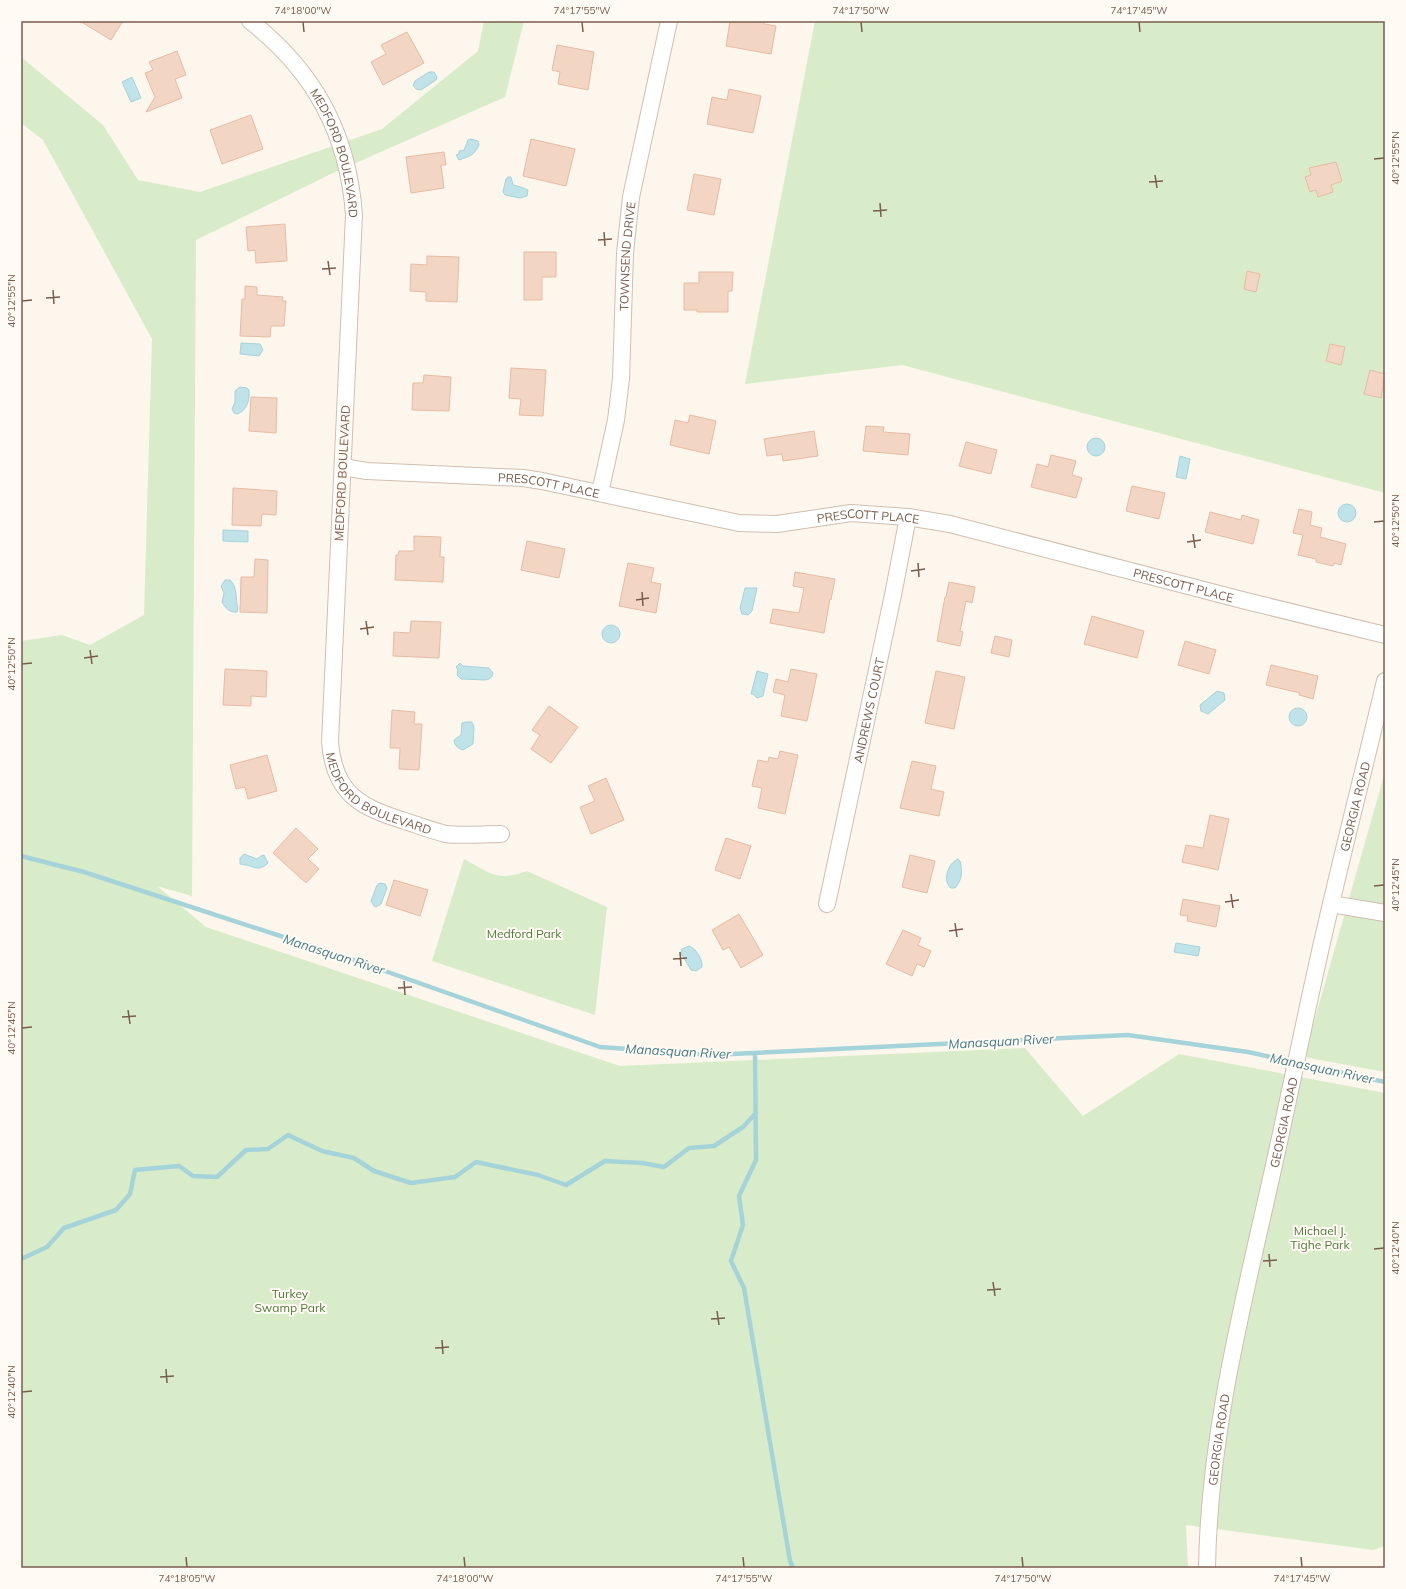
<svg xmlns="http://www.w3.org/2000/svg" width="1406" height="1589" font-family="Mulish,sans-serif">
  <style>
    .green { fill: #d8ecc9 }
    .water { fill: #bfe3e8; stroke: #a5d3da }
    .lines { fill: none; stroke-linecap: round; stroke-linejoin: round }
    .stream { stroke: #a5d3da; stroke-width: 4.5 }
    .building { fill: #f3d5c3; stroke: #e6bba3 }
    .minor-casing { stroke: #d1beb0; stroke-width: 18 }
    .minor { stroke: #fff; stroke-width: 16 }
    .ticks { fill: none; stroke: #7a5c4d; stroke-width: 1.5 }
    .labels { text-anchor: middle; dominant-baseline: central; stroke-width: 4; stroke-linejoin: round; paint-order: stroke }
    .street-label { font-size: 12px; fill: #7a5c4d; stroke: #fffaf3 }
    .park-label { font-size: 12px; fill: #537a41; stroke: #fffaf3 }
    .water-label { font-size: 13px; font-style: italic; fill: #437c86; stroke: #fffaf3 }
    .neatline { fill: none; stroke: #7a5c4d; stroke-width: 1.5 }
    .ticks-label { font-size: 10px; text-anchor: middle; fill: #7a5c4d }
  </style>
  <rect width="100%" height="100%" fill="#fdf6ec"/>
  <path class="green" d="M 484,21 L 524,21 L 505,97 L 331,174 L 196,240 L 192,896 L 157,886 L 206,927 L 620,1066 L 1025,1048 L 1083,1116 L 1179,1054 L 1385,1093 L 1385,1546 L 1373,1550 L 1186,1525 L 1188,1568 L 21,1568 L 21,641 L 62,635 L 90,645 L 144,615 L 152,339 L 43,140 L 21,123 L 21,57 L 103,125 L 138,180 L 200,192 L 382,129 L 478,51 Z
    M 815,21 L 1385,21 L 1385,493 L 902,365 L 745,384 Z
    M 1385,772 L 1385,1072 L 1304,1057 Z
    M 464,859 C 491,873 496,882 527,871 L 607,907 L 595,1015 L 432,961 Z"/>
  <path class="water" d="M 429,72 L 434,72 L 437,77 L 436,80 L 421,90 L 416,89 L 413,85 L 415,81 Z
    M 132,77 L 141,98 L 131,102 L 122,82 Z
    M 471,139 L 478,141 L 479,145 C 473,157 469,156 459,160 L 456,155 L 459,154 L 459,151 L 464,150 L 468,140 Z
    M 508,177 L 511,177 L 513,185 L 521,187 L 528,190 L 527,196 L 520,198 L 505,195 L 503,192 L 506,179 Z
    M 241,343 L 260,344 L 263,350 L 259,356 L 240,354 Z
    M 240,387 L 247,388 L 249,390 C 250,400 247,411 237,414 L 234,413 L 232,409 L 235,402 L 235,391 Z
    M1087 447a9 9 0 1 1 18 0a9 9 0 1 1-18 0Z
    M 1180,456 L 1190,459 L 1186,479 L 1176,477 Z
    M1338 513a9 9 0 1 1 18 0a9 9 0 1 1-18 0Z
    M 223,530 L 248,531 L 248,542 L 223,541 Z
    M 225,580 L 230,580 C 238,587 235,599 238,608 L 237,612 C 230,613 225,608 222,602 L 224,593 L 221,586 Z
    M 745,588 L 757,588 L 752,611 L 748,615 L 742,614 L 740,608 Z
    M602 634a9 9 0 1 1 18 0a9 9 0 1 1-18 0Z
    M 460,663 L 463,666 L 489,668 L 493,673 C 492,678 490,679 485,680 L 461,679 L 457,675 L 458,670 L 456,667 Z
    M 757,671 L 768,674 L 763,696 L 757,698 L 753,694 L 751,694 Z
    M 1217,691 L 1224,693 L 1225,700 L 1208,714 L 1201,711 L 1200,705 Z
    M1289 717a9 9 0 1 1 18 0a9 9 0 1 1-18 0Z
    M 466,722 L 472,722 L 474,727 L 473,744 L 463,750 C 457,748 455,746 454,740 L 461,735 L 462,723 Z
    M 244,854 L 257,859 L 261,856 L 264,855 L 268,863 C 262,869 257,869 250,866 C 247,865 244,865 240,864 L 240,858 Z
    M 958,859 L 960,861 C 963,872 962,880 955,888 L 951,888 C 942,881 948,863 958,859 Z
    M 380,883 L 385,884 L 387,888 L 381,904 L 376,907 L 374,906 L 371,901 L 377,885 Z
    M 1176,943 L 1200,947 L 1198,956 L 1174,952 Z
    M 689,946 C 696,948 703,960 702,967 L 696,971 L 691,970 L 681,953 L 682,949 Z"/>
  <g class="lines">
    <path class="stream" d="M 21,856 L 84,872 L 351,959 L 600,1047 L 710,1055 L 1128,1035 L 1248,1052 L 1385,1082
      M 755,1053 L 756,1160 L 739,1196 L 743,1225 L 731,1261 L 744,1288 L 790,1561 L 793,1568
      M 21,1259 L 47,1247 L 64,1228 L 116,1210 L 130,1194 L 135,1170 L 179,1166 L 193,1176 L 217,1177 L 246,1150 L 268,1149 L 288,1135 L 322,1151 L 354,1158 L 374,1171 L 411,1183 L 455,1177 L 476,1162 L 538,1175 L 566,1185 L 605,1161 L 642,1163 L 664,1167 L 689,1148 L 714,1146 L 743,1127 L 756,1113"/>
  </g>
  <path class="building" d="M 80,21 L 123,21 L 111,40 Z
    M 730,21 L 764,21 L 764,24 L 776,26 L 771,54 L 726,46 Z
    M 407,32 L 424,63 L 383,85 L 371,62 L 386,54 L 381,45 Z
    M 557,45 L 594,52 L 588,90 L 558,84 L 560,72 L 552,70 Z
    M 177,51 L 186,75 L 175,79 L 182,98 L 146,112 L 155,97 L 145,73 L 153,70 L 149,62 Z
    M 729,89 L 761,96 L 753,133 L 707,124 L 712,97 L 727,100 Z
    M 251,115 L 263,149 L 222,164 L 210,130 Z
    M 531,139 L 575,149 L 566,186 L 523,176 Z
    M 444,152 L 446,165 L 441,165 L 444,188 L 411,193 L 406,157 Z
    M 1336,162 L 1342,181 L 1331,185 L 1333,192 L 1318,197 L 1316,190 L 1310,192 L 1305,177 L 1311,175 L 1309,168 Z
    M 694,174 L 721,179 L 714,215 L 687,210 Z
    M 285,224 L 287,261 L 256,263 L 255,250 L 248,251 L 246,227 Z
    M 524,252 L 556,252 L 556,277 L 542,277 L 542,300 L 524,300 Z
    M 427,256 L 459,257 L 457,302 L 426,301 L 426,292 L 410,291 L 411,264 L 427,265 Z
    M 1247,271 L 1260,274 L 1256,292 L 1244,289 Z
    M 699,272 L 733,272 L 732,291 L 728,291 L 728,312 L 697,312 L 697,310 L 684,310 L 684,283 L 699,283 Z
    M 245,286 L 257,287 L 257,295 L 283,297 L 282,301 L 286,301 L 284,326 L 271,326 L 270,337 L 240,336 L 242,299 L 245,299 Z
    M 1330,344 L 1345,347 L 1341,365 L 1326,361 Z
    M 511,368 L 546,370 L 543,416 L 519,415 L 521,399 L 509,398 Z
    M 1370,370 L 1385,374 L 1381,398 L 1364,394 Z
    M 424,375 L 451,377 L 449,411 L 412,410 L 413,383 L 423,383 Z
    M 251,397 L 277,398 L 276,433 L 249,431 Z
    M 690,415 L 716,421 L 709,454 L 670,445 L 675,420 L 688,423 Z
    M 866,426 L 884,427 L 883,432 L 910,434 L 908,455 L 863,451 Z
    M 814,431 L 818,456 L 783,461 L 782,454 L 767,456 L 764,439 Z
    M 966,442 L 997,450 L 991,474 L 959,466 Z
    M 1051,455 L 1076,461 L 1072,475 L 1082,478 L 1076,498 L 1031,487 L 1037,464 L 1048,467 Z
    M 1132,486 L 1165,493 L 1159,519 L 1126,511 Z
    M 233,488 L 277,491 L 276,515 L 262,514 L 261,526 L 232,525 Z
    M 1299,509 L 1312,512 L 1310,525 L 1322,528 L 1320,537 L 1346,544 L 1341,565 L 1334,563 L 1333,566 L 1316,562 L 1316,559 L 1298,555 L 1303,535 L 1293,533 Z
    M 1210,512 L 1241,520 L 1242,515 L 1259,520 L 1253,544 L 1205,532 Z
    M 414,536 L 441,537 L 440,557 L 444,557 L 443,582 L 395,580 L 396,555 L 398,555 L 399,551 L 414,551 Z
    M 527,541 L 565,549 L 559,578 L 521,570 Z
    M 255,559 L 268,560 L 267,613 L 240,612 L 241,577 L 254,577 Z
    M 628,563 L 654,568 L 651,582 L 661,584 L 656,613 L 619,606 Z
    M 795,572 L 835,579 L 831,600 L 830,599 L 824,633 L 770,623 L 773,609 L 799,613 L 804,588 L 793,586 Z
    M 949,582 L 975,587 L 972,603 L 966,601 L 960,631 L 963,632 L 960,646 L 937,641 L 945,597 L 946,597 Z
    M 1092,616 L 1144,631 L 1137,658 L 1084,644 Z
    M 411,621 L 441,622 L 439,658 L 393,656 L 394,632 L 410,633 Z
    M 995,636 L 1012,640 L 1009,657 L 991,653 Z
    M 1185,641 L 1216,650 L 1209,674 L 1178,665 Z
    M 1271,665 L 1318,676 L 1313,699 L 1299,695 L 1300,693 L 1266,685 Z
    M 225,669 L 267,671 L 266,697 L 251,696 L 251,706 L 223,705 Z
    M 791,669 L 817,674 L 807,721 L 781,716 L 785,695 L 773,692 L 776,679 L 788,682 Z
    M 936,671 L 965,677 L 954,729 L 925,723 Z
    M 549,706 L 578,727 L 551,763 L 531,749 L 540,735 L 532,730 Z
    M 392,710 L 415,712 L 414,724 L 422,724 L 419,770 L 399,769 L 400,748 L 390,748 Z
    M 780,751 L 798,755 L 785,814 L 758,808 L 762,788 L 752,786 L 758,760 L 768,762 L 769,757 L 778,759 Z
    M 267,755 L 277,791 L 248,799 L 245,787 L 236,789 L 230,765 Z
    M 912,761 L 936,766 L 931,789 L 944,792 L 939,816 L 900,808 Z
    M 606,778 L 624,820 L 591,834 L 580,807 L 595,801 L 588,786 Z
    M 1210,815 L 1229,819 L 1218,870 L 1182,862 L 1186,845 L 1203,848 Z
    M 296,828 L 318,849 L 308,859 L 319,869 L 306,883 L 273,853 Z
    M 726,838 L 751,846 L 740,879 L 715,870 Z
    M 910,855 L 935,861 L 927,893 L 902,887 Z
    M 394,880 L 428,890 L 420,916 L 386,905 Z
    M 1183,899 L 1220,906 L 1216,927 L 1187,921 L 1188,916 L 1180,915 Z
    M 739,914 L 763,955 L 741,968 L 729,947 L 723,950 L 712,930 Z
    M 903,930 L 921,938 L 918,945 L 931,951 L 924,967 L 917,964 L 912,976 L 886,964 Z"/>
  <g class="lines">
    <g class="minor-casing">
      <g id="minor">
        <path id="s1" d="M 250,21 C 314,71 348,133 354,215 L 330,742 C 334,795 362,808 408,822 C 420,826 433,831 446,834 C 462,836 484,834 501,834"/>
        <path id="s2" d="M 343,467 L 367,471 L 523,478 L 542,481 L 739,523 L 777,524 L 851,513 L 908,517 L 950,524 L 1246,601 L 1385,635"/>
        <path id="s3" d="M 600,493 L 616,420 L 621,379 L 625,253 L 631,197 L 669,21"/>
        <path id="s4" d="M 827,904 L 893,595 L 908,517"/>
        <path d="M 1331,904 L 1385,913"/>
        <path id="s5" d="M 1207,1568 C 1209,1434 1243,1304 1272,1174 C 1289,1098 1304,1022 1321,947 C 1341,858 1364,770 1385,681"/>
      </g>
    </g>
    <use href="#minor" class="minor"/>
  </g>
  <path class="ticks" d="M 303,22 L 304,32M 582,22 L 583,32M 861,22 L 862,32M 1139,22 L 1140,32M 1374,159 L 1384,158M 1155,175 L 1157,188M 1149,182 L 1163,181M 880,203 L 881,217M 873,211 L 887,210M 604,232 L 605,246M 598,240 L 612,239M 328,261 L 330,275M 322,269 L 336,268M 53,290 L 54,304M 46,298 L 60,297M 22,301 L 32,300M 1374,522 L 1384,521M 1193,534 L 1195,548M 1187,542 L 1201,540M 918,563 L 919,577M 911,571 L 925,569M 642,592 L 643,606M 636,600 L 649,598M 366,621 L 368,635M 360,629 L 374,627M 90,650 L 92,664M 84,658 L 98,656M 22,664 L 32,663M 1374,886 L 1384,885M 1231,894 L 1233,908M 1225,902 L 1239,900M 955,923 L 957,937M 949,931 L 963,929M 680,952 L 681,966M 673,959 L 687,958M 404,981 L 405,995M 398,988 L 412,987M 128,1010 L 130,1024M 122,1017 L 136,1016M 22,1028 L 32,1027M 1374,1249 L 1384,1248M 1269,1254 L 1270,1267M 1263,1261 L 1277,1260M 993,1282 L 995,1296M 987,1290 L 1001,1289M 717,1311 L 719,1325M 711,1319 L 725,1318M 442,1340 L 443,1354M 435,1348 L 449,1347M 166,1369 L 167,1383M 160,1377 L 174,1376M 22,1392 L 32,1391M 186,1557 L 187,1567M 464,1557 L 465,1567M 743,1557 L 744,1567M 1022,1557 L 1023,1567M 1301,1557 L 1302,1567"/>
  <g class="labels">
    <g class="street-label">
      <text stroke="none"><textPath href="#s1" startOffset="162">MEDFORD BOULEVARD</textPath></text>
      <text stroke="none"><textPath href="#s3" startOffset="239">TOWNSEND DRIVE</textPath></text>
      <text transform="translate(342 473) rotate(-87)">MEDFORD BOULEVARD</text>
      <text stroke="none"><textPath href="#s2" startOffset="207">PRESCOTT PLACE</textPath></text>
      <text stroke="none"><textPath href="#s2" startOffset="531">PRESCOTT PLACE</textPath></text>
      <text stroke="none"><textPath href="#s2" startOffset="855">PRESCOTT PLACE</textPath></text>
      <text stroke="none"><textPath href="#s4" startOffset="198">ANDREWS COURT</textPath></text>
      <text stroke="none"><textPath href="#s1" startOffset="833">MEDFORD BOULEVARD</textPath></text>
      <text stroke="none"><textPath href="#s5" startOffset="777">GEORGIA ROAD</textPath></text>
      <text stroke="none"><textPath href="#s5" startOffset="453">GEORGIA ROAD</textPath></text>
      <text stroke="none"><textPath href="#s5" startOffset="129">GEORGIA ROAD</textPath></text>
    </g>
    <g class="park-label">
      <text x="524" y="933">Medford Park</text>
      <text x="1320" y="1230">Michael J.<tspan x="1320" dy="14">Tighe Park</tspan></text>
      <text x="290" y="1293">Turkey<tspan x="290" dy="14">Swamp Park</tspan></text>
    </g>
    <g class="water-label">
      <text transform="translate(334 954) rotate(18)">Manasquan River</text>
      <text transform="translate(1001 1041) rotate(-3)">Manasquan River</text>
      <text transform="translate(678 1051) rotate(3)">Manasquan River</text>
      <text transform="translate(1322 1068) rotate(12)">Manasquan River</text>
    </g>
  </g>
  <rect width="1406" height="1589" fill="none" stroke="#fffaf3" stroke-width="44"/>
  <rect x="22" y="22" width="1362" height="1545" class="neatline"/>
  <g class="ticks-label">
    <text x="303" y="14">74°18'00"W</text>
    <text x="582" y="14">74°17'55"W</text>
    <text x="861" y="14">74°17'50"W</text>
    <text x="1139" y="14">74°17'45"W</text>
    <text transform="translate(1395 158) rotate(-90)" y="4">40°12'55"N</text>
    <text transform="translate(11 301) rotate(-90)" y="4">40°12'55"N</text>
    <text transform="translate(1395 521) rotate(-90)" y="4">40°12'50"N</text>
    <text transform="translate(11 664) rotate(-90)" y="4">40°12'50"N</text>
    <text transform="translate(1395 885) rotate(-90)" y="4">40°12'45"N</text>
    <text transform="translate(11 1028) rotate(-90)" y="4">40°12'45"N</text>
    <text transform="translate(1395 1248) rotate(-90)" y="4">40°12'40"N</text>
    <text transform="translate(11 1392) rotate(-90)" y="4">40°12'40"N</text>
    <text x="187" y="1582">74°18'05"W</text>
    <text x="465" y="1582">74°18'00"W</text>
    <text x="744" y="1582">74°17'55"W</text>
    <text x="1023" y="1582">74°17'50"W</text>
    <text x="1302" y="1582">74°17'45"W</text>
  </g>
</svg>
